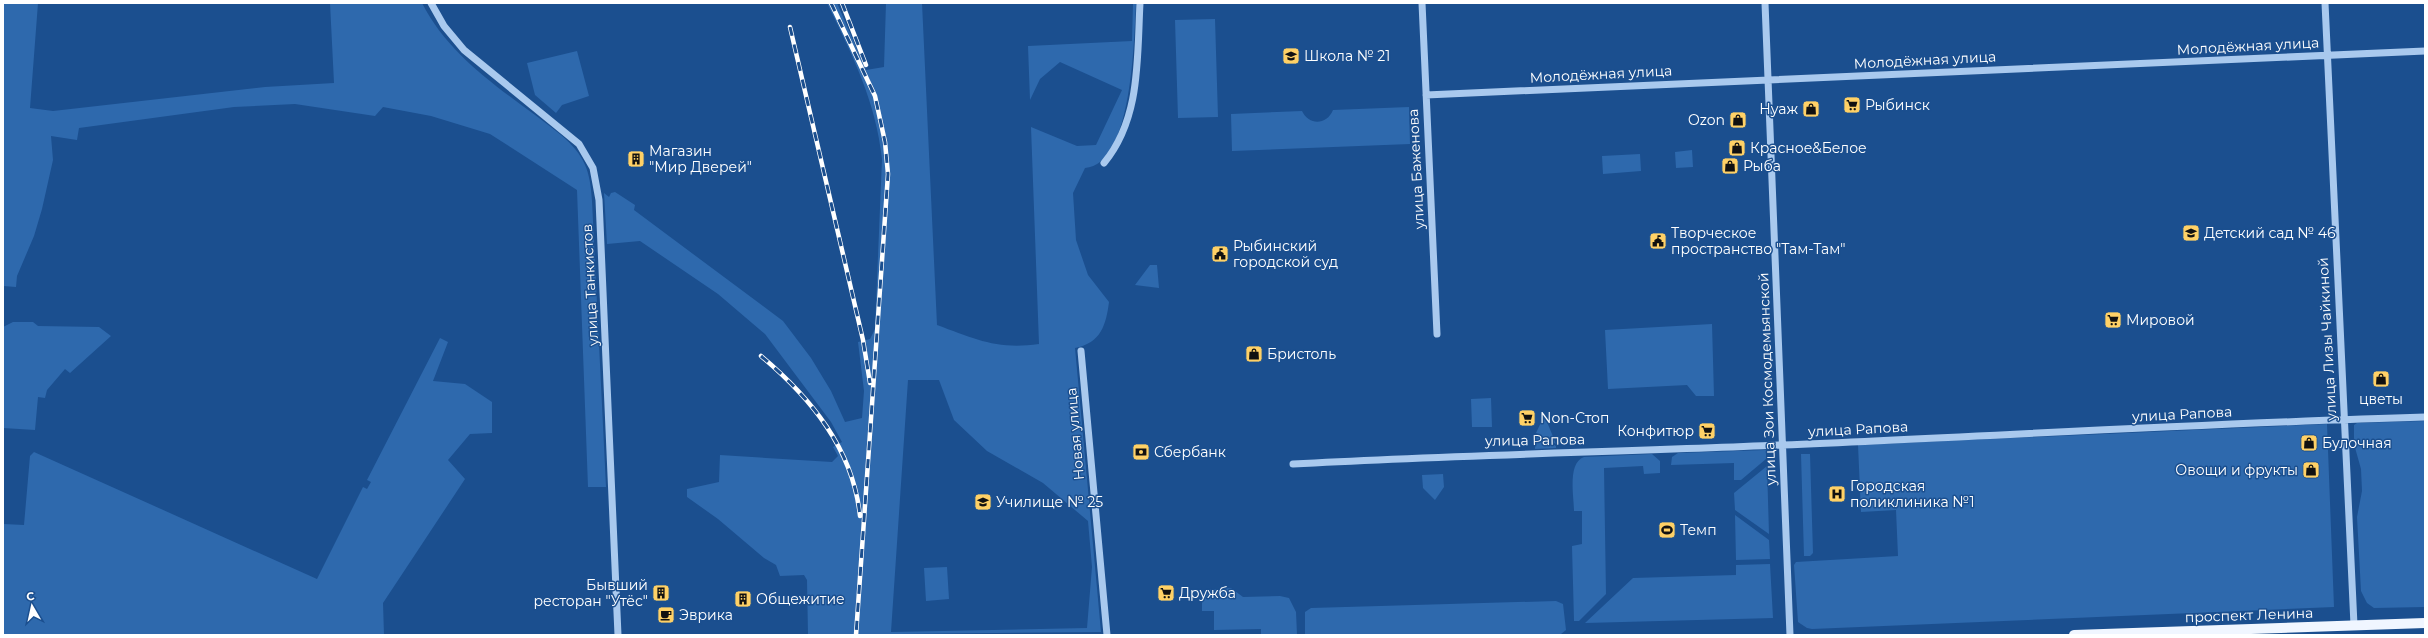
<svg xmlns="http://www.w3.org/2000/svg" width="2428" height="638" font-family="Montserrat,sans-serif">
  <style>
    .green { fill: #2e69ad; fill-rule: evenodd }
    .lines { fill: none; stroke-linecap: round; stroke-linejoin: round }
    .minor { stroke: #a9c9ee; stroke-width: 7 }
    .major { stroke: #f0f6ff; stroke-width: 10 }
    .rail-casing { stroke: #fff; stroke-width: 4.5 }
    .rail { stroke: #1b4f8f; stroke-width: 3; stroke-dasharray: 9; stroke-linecap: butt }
    .labels { text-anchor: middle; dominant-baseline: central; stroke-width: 3; stroke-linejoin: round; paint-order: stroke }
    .street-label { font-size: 14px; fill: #fff; stroke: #1b4f8f }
    .poi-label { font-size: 14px; fill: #fff; stroke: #1b4f8f; text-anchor: start }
  </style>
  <rect width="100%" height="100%" fill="#1b4f8f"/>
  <path class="green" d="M 3,3 L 38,3 L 30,108 L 53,111 L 265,87 L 334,83 L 330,3 L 422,3 C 452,62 511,95 561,135 C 585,156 590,170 592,201 L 606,487 L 588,487 L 577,190 L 490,134 L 431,116 L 383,107 L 375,116 L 295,104 L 234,107 L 79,128 L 77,140 L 51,136 L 53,160 L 42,209 L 34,236 L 17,276 L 16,287 L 3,286 Z
    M 827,3 L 837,3 L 866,70 L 884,67 L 886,3 L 922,3 L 937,325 C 975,339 997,350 1039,344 L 1031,127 L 1077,146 L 1096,145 L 1122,90 L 1060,62 L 1040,79 L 1030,100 L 1028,46 L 1132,41 L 1133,3 L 1136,3 C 1134,37 1133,165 1085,168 L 1073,193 L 1076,240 L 1088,275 L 1109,302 C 1106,325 1101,343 1075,348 L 1101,632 L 808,635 L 807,580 L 804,575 L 780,576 L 776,565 L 764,558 L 718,519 L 687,497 L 687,489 L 719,482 L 720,455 L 832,462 L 838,456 L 833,447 L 842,442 L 831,422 L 765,334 L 718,294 L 640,241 L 607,244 L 604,193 L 609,197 L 611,193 L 615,192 L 635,205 L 634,210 L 783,321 L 811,358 L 831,391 L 845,422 L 862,418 L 864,391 L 858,342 L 870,339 L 875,329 L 882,159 C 876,102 852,54 827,3 ZM 908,380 L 939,380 L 954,420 L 987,451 L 1043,483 L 1088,521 L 1092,567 L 1087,628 L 891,632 Z
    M 1215,19 L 1218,117 L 1178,118 L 1175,20 Z
    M 577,51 L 589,96 L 562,105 L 556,113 L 535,95 L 527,63 Z
    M 1409,107 L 1410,144 L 1232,151 L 1231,114 L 1302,111 C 1309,126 1327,125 1333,110 Z
    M 1692,150 L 1693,167 L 1676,168 L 1675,152 Z
    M 1640,154 L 1641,171 L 1603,174 L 1602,156 Z
    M 1150,265 L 1157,265 L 1159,288 L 1135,285 Z
    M 13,322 L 33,322 L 38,326 L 99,327 L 111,336 L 70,373 L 65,369 L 47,390 L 45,398 L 38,397 L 35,430 L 3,428 L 3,327 Z
    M 1712,324 L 1714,396 L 1696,396 L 1687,385 L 1608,389 L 1605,330 Z
    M 440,338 L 448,342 L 433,381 L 465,384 L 492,402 L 492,433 L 470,434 L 448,460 L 465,479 L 383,603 L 384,635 L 3,635 L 3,524 L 24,525 L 30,456 L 34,452 L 317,579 L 363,487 L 367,489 L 371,482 L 367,480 Z
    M 1491,398 L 1492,427 L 1472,427 L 1471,399 Z
    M 1544,416 L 1545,417 L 1556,444 L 1536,433 Z
    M 2425,421 L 2425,607 L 2374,608 L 2367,603 L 2361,591 L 2357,517 L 2362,491 L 2361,469 L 2354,444 L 2354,425 L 2357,423 Z
    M 2327,424 L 2334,607 L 1812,629 L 1807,628 L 1798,622 L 1794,565 L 1796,562 L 1898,556 L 1896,510 L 1861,512 L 1858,445 Z
    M 1535,434 L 1556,446 L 1556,448 L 1535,449 Z
    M 1766,450 L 1766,459 L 1741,480 L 1734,480 L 1734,463 L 1671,465 L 1672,457 L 1678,453 Z
    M 1652,454 L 1660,461 L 1660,473 L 1644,474 L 1643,466 L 1604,468 L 1606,594 L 1579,621 L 1574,621 L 1572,546 L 1582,544 L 1582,511 L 1574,511 C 1574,497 1567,463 1584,457 Z
    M 1801,454 L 1810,454 L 1813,553 L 1810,556 L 1804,556 Z
    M 1767,466 L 1769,534 L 1735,510 L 1734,493 Z
    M 1443,474 L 1444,487 L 1435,500 L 1423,488 L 1422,475 Z
    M 1735,515 L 1769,540 L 1770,559 L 1736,560 Z
    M 1770,564 L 1773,618 L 1585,623 L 1633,578 L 1736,575 L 1736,565 Z
    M 947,567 L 949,599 L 926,601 L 924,568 Z
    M 1231,588 L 1243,597 L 1280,596 L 1289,598 L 1296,612 L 1297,635 L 1261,635 L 1261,629 L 1214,630 L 1214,611 L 1202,611 L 1202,595 L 1207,590 Z
    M 1556,601 L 1563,604 L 1566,630 L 1561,634 L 1305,635 L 1305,612 L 1311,608 Z"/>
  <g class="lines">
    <path class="minor" d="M 431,3 L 444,26 L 464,50 L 579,144 L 593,168 L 599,200 L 618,635
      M 1422,3 L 1437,334
      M 1765,3 L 1790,635
      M 2325,3 L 2354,625
      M 1426,95 L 2425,51
      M 1104,163 C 1141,118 1137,58 1140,3
      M 1081,351 L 1107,635
      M 1293,464 C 1456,455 1619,452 1782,445 C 1996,436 2211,423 2425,417"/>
    <path class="major" d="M 2074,635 L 2425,623"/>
    <g class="rail-casing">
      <path id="rail" d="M 831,3 L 875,96 L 885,142 L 888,174 L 856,635
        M 842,3 L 866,65
        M 790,27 L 863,340 L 870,383
        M 761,356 C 811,398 853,449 860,516"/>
    </g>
    <use href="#rail" class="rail"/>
  </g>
  <defs>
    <g id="school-square" transform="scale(0.9)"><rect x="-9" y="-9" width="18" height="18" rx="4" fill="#ffd166" stroke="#1b4f8f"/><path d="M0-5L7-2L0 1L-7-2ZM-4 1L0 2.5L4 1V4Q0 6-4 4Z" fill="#111"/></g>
    <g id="supermarket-square" transform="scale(0.9)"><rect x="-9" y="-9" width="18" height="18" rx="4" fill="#ffd166" stroke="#1b4f8f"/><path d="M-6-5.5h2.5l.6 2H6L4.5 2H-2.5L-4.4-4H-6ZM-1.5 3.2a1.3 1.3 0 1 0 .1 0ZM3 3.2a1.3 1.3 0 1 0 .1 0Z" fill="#111"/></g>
    <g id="shop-square" transform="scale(0.9)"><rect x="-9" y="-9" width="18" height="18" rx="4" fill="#ffd166" stroke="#1b4f8f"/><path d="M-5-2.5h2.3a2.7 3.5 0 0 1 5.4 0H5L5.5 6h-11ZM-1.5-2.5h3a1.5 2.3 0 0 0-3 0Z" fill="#111"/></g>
    <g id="building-square" transform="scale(0.9)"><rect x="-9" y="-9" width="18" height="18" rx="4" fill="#ffd166" stroke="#1b4f8f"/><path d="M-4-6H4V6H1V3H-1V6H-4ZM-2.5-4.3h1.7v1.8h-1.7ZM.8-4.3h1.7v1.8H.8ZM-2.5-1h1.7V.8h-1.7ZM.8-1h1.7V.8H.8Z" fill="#111"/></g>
    <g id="civic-square" transform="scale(0.9)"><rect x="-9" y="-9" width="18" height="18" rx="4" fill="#ffd166" stroke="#1b4f8f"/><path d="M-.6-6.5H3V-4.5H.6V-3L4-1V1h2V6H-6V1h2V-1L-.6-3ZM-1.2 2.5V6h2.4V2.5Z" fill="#111"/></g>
    <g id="bank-square" transform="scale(0.9)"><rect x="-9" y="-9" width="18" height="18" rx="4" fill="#ffd166" stroke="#1b4f8f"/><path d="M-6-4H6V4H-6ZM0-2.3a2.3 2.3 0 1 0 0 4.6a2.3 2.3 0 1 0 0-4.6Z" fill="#111"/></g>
    <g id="hospital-square" transform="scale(0.9)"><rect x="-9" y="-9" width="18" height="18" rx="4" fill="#ffd166" stroke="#1b4f8f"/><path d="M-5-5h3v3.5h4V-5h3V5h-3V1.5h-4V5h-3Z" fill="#111"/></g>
    <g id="university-square" transform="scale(0.9)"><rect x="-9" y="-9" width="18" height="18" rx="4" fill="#ffd166" stroke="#1b4f8f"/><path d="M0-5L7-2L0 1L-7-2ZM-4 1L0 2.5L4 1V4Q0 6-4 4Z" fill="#111"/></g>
    <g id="stadium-square" transform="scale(0.9)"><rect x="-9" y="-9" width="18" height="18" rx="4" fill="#ffd166" stroke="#1b4f8f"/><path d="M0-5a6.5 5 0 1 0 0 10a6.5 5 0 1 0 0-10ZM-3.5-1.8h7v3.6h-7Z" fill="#111"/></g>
    <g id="cafe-square" transform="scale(0.9)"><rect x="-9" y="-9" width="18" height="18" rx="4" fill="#ffd166" stroke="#1b4f8f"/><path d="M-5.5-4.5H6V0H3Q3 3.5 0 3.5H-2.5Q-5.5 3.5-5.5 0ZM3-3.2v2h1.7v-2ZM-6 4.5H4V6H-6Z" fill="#111"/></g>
  </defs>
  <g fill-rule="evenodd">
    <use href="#school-square" x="1291" y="56"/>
    <use href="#supermarket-square" x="1852" y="105"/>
    <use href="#shop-square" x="1811" y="109"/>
    <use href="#shop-square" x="1738" y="120"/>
    <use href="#shop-square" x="1737" y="148"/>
    <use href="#building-square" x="636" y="159"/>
    <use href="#shop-square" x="1730" y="166"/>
    <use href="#school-square" x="2191" y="233"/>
    <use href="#civic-square" x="1658" y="241"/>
    <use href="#civic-square" x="1220" y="254"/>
    <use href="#supermarket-square" x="2113" y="320"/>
    <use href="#shop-square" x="1254" y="354"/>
    <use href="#shop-square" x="2381" y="379"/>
    <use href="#supermarket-square" x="1527" y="418"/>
    <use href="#supermarket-square" x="1707" y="431"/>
    <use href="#shop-square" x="2309" y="443"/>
    <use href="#bank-square" x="1141" y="452"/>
    <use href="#shop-square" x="2311" y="470"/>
    <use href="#hospital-square" x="1837" y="494"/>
    <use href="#university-square" x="983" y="502"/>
    <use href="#stadium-square" x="1667" y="530"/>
    <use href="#building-square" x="661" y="593"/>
    <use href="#supermarket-square" x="1166" y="593"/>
    <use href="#building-square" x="743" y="599"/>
    <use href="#cafe-square" x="666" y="615"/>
  </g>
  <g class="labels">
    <g class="street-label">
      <text transform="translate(2248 46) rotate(-3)">Молодёжная улица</text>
      <text transform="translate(1925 60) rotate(-3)">Молодёжная улица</text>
      <text transform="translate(1601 74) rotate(-3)">Молодёжная улица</text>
      <text transform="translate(1416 169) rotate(-93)">улица Баженова</text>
      <text transform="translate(590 285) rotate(-93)">улица Танкистов</text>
      <text transform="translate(2327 339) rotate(-93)">улица Лизы Чайкиной</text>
      <text transform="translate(1767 379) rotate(-92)">улица Зои Космодемьянской</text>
      <text transform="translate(2182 414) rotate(-3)">улица Рапова</text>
      <text transform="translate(1858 429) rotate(-3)">улица Рапова</text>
      <text transform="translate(1075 434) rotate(-95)">Новая улица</text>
      <text transform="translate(1535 440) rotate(-1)">улица Рапова</text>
      <text transform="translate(2249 615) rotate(-2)">проспект Ленина</text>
    </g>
    <g class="poi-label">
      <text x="1304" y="56">Школа № 21</text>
      <text x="1865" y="105">Рыбинск</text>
      <text x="1798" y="109" text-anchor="end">Нуаж</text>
      <text x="1725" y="120" text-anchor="end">Ozon</text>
      <text x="1750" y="148">Красное&amp;Белое</text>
      <text x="649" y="151">Магазин<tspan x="649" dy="16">"Мир Дверей"</tspan></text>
      <text x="1743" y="166">Рыба</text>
      <text x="1671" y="233">Творческое<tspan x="1671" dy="16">пространство "Там-Там"</tspan></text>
      <text x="2204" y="233">Детский сад № 46</text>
      <text x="1233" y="246">Рыбинский<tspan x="1233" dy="16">городской суд</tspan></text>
      <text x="2126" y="320">Мировой</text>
      <text x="1267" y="354">Бристоль</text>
      <text x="2381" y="399" text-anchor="middle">цветы</text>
      <text x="1540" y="418">Non-Стоп</text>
      <text x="1694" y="431" text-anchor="end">Конфитюр</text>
      <text x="2322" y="443">Булочная</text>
      <text x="1154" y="452">Сбербанк</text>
      <text x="2298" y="470" text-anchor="end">Овощи и фрукты</text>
      <text x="1850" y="486">Городская<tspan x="1850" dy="16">поликлиника №1</tspan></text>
      <text x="996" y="502">Училище № 25</text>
      <text x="1680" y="530">Темп</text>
      <text x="648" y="585" text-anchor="end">Бывший<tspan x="648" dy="16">ресторан "Утёс"</tspan></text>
      <text x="1179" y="593">Дружба</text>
      <text x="756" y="599">Общежитие</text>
      <text x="679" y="615">Эврика</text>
    </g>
  </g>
  <rect width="2428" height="638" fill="none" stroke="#ffffff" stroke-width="8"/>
  <g transform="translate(32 606) rotate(351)" stroke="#1b4f8f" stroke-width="3" paint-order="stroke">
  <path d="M0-3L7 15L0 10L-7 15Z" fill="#ffffff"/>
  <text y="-6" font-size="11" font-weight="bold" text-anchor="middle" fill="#ffffff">С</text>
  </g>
</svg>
